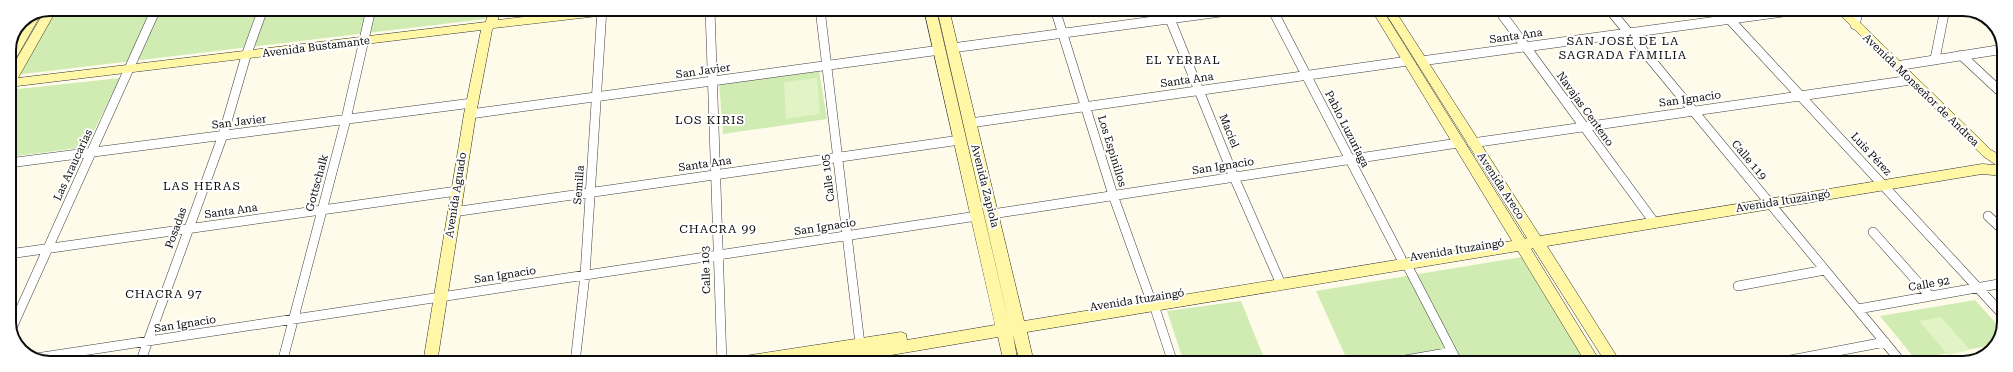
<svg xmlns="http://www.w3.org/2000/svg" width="2013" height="372" font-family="'Roboto Serif',serif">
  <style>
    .green { fill: #d0ecb2 }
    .pitch { fill: #e2f3c5 }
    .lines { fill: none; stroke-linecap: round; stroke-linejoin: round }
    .minor-casing { stroke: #3f3f3f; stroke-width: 10 }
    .secondary-casing { stroke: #2e2e2e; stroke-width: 1 }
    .minor { stroke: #fff; stroke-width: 9 }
    .secondary { fill: #fff6a6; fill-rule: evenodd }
    .labels { text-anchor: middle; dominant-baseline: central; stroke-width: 4; stroke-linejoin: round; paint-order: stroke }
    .street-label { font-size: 11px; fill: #0c0c0c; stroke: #fff }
    .neighbourhood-label { font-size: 12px; letter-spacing: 1px; fill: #0c0c0c; stroke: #fff }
    .rim { fill: none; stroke: #0c0c0c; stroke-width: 2 }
  </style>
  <rect width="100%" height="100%" fill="#fffbeb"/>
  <path class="green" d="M 51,9 L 487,9 L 485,19 L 15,75 Z
    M 819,70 L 827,119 L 723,134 L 719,83 Z
    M 120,78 L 86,147 L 9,157 L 9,90 Z
    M 1522,257 L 1586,363 L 1299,363 L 1345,355 L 1316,291 Z
    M 1975,300 L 2002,330 L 1994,345 L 1915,359 L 1880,316 Z
    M 1241,301 L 1266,363 L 1184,363 L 1167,311 Z"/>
  <path class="pitch" d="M 817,78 L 820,114 L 786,119 L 784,82 Z
    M 1941,317 L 1970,350 L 1948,355 L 1919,321 Z"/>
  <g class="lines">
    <g class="minor-casing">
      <path id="minor" d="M 710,9 L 722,363
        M 820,9 L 860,344
        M 1055,9 L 1113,195 L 1150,298
        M 1166,9 L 1234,177 L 1281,284
        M 1272,9 L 1401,258
        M 1498,9 L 1654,222
        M 1609,9 L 1902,363
        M 1720,9 L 2004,316
        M 1855,25 L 1859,9
        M 952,48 L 1243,9
        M 1961,55 L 2004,95
        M 1935,59 L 1945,9
        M 1421,61 L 1806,9
        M 1896,66 L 2004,49
        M 470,114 L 940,50
        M 970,123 L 1408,61
        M 1472,143 L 1911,80
        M 9,163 L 472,103
        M 453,212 L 960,140
        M 992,214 L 1458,143
        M 1988,216 L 2004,231
        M 1873,232 L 1930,296
        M 9,254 L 457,191
        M 1406,263 L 1458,363
        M 1738,286 L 1825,270
        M 1154,305 L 1173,363
        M 1858,309 L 2004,283
        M 11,330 L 156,9
        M 36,358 L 977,216
        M 140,363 L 223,135 L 246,56 L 263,9
        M 282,363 L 346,119 L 371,9
        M 575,363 L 585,275 L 602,9
        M 1388,363 L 1452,352
        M 1775,363 L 1885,342"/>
    </g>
    <g class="secondary-casing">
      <path id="secondary" d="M 50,9 L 57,9 L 18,78 L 486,22 L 488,9 L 500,9 L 498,20 L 592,9 L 630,9 L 624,13 L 494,28 L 492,30 L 476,114 L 437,363 L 423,363 L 464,114 L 481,30 L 9,87 L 9,72 L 44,12 Z
        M 924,9 L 936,9 L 1009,323 L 937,9 L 949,9 L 1024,321 L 1512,241 L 1371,9 L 1382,9 L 1525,239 L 1527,238 L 1383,9 L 1394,9 L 1540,236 L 1982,164 L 1996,165 L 1983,156 L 1834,9 L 1846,9 L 1991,150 L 2004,157 L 2004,176 L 1982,174 L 1547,246 L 1621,363 L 1606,363 L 1533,248 L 1531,249 L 1601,363 L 1586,363 L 1518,251 L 1027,332 L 1034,363 L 1020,363 L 1013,335 L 1018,363 L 1004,363 L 998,337 L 844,363 L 797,363 L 798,360 L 781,363 L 731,363 L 733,358 L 738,357 L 901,332 L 906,334 L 907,340 L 995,325 Z
        M 38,14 L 40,16 L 15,60 L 9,64 L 9,50 L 27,19 Z"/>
    </g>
    <use href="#minor" class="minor"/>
    <use href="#secondary" class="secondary"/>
  </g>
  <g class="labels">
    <g class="street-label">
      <text transform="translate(1516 36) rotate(-8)">Santa Ana</text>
      <text transform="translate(316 47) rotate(-7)">Avenida Bustamante</text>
      <text transform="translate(703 71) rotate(-8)">San Javier</text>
      <text transform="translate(1187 80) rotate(-8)">Santa Ana</text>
      <text transform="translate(1921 90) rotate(44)">Avenida Monseñor de Andrea</text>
      <text transform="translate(1690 99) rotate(-8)">San Ignacio</text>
      <text transform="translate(1585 109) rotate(54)">Navajas Centeno</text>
      <text transform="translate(239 122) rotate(-7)">San Javier</text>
      <text transform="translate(1347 129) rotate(63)">Pablo Luzuriaga</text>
      <text transform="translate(1229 131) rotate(68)">Maciel</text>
      <text transform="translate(1112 151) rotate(73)">Los Espinillos</text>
      <text transform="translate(1871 154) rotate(47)">Luis Pérez</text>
      <text transform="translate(1749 160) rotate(50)">Calle 119</text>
      <text transform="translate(705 164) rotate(-8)">Santa Ana</text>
      <text transform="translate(73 165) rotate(-65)">Las Araucarias</text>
      <text transform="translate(1223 166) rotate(-9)">San Ignacio</text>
      <text transform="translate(828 178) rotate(-97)">Calle 105</text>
      <text transform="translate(317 183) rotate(-75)">Gottschalk</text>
      <text transform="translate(579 185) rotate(-86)">Semilla</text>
      <text transform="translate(985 186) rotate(76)">Avenida Zapiola</text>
      <text transform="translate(1501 186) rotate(57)">Avenida Areco</text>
      <text transform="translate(456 195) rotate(-81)">Avenida Aguado</text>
      <text transform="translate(1783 201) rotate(-9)">Avenida Ituzaingó</text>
      <text transform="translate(231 211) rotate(-8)">Santa Ana</text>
      <text transform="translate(825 227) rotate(-9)">San Ignacio</text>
      <text transform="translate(176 228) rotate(-70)">Posadas</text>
      <text transform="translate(1457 250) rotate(-9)">Avenida Ituzaingó</text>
      <text transform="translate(706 270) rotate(-92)">Calle 103</text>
      <text transform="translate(505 275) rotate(-9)">San Ignacio</text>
      <text transform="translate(1929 284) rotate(-10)">Calle 92</text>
      <text transform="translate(1137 300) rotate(-9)">Avenida Ituzaingó</text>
      <text transform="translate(185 324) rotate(-9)">San Ignacio</text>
    </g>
    <g class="neighbourhood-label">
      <text x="1623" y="41">SAN JOSÉ DE LA<tspan x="1623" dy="14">SAGRADA FAMILIA</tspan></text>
      <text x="1183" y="60">EL YERBAL</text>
      <text x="710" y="120">LOS KIRIS</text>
      <text x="202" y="186">LAS HERAS</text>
      <text x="718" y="229">CHACRA 99</text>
      <text x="164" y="294">CHACRA 97</text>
    </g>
  </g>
  <path d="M0 0H2013V372H0ZM50 16H1963A34 34 0 0 1 1997 50V322A34 34 0 0 1 1963 356H50A34 34 0 0 1 16 322V50A34 34 0 0 1 50 16Z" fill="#fff" fill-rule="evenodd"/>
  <path class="rim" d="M50 16H1963A34 34 0 0 1 1997 50V322A34 34 0 0 1 1963 356H50A34 34 0 0 1 16 322V50A34 34 0 0 1 50 16Z"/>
</svg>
